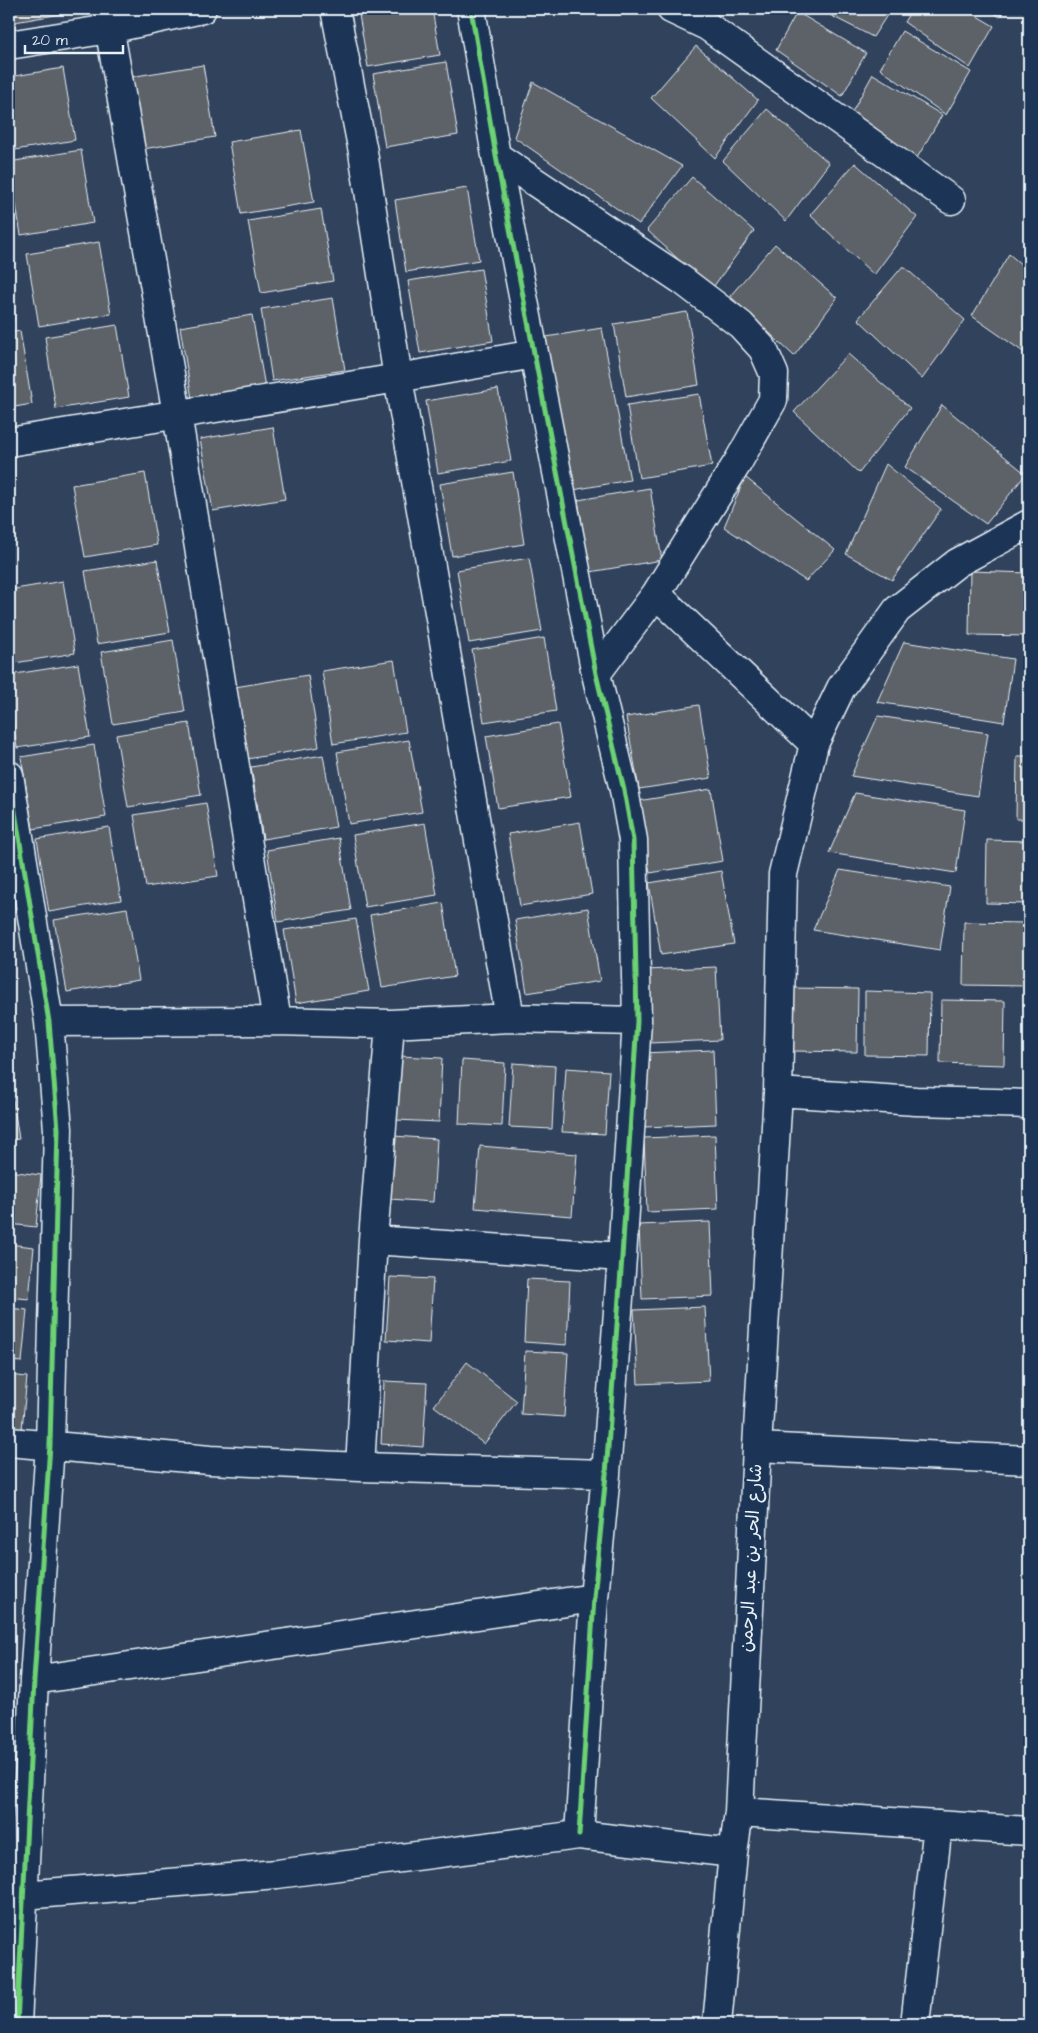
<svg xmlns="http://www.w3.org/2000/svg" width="1038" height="2033" font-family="'Architects Daughter','Playpen Sans Arabic',sans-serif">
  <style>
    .building { fill: #5d6268; stroke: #e8f1f8 }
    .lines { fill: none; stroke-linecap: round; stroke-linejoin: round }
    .minor-casing { stroke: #e8f1f8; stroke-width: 31 }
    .minor { stroke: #1d3557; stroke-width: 28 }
    .cycleway-casing { stroke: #1d3557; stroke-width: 8 }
    .cycleway { stroke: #6cd273; stroke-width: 5 }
    .labels { text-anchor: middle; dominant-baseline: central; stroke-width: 5; stroke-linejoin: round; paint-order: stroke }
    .street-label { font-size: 18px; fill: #e8f1f8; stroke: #1d3557 }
  </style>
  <rect width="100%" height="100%" fill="#30425c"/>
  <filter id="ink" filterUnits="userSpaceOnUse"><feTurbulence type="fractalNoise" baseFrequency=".02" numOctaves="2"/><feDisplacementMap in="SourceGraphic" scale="10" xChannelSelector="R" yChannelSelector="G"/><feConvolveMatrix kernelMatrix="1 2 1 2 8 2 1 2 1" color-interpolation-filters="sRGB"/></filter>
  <g filter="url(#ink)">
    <path class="building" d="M 9,9 L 78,9 L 78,11 L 9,23 Z
      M 358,9 L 432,9 L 440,55 L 368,67 Z
      M 722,9 L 741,9 L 735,16 Z
      M 828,9 L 891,9 L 873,37 L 826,13 Z
      M 912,9 L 965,9 L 994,26 L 970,68 L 904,22 Z
      M 988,9 L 1005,9 L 1000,17 Z
      M 797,12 L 866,53 L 842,96 L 776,50 Z
      M 902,31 L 971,72 L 946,115 L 880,69 Z
      M 696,46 L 758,100 L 715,158 L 651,98 Z
      M 446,62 L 458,135 L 385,147 L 373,74 Z
      M 203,65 L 215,137 L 143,149 L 130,77 Z
      M 63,68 L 75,140 L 9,151 L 9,77 Z
      M 873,74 L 942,115 L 917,158 L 852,112 Z
      M 533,82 L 682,166 L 639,224 L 514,137 Z
      M 767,109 L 829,163 L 786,221 L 723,161 Z
      M 301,130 L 314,202 L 241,214 L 229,142 Z
      M 81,150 L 93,223 L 21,235 L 9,162 Z
      M 855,163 L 917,217 L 874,275 L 810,215 Z
      M 692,177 L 754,231 L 711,290 L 647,230 Z
      M 467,188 L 479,260 L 406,272 L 395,200 Z
      M 321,209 L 333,281 L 261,293 L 248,221 Z
      M 99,242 L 111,314 L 39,326 L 27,254 Z
      M 775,244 L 837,298 L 794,356 L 730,296 Z
      M 1009,254 L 1029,271 L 1029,356 L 972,316 Z
      M 903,266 L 965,320 L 922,379 L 858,319 Z
      M 481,269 L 493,341 L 420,353 L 408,281 Z
      M 9,287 L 14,321 L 9,322 Z
      M 333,298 L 345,370 L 272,381 L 261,309 Z
      M 687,312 L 699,385 L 626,397 L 614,324 Z
      M 252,315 L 265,387 L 192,399 L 180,327 Z
      M 117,325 L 129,397 L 56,409 L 45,337 Z
      M 602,328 L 630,480 L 573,490 L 546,337 Z
      M 20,331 L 32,404 L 9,408 L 9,333 Z
      M 848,354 L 910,408 L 859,473 L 794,412 Z
      M 498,389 L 511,461 L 438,473 L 426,401 Z
      M 699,394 L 712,466 L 639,478 L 627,405 Z
      M 942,405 L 1026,474 L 986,524 L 905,467 Z
      M 273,427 L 285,499 L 213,511 L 200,439 Z
      M 886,464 L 941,509 L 892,580 L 846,554 Z
      M 513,472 L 524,544 L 452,556 L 440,484 Z
      M 145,473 L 157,545 L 85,557 L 72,485 Z
      M 745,477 L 835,550 L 806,581 L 724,527 Z
      M 650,488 L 662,560 L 590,572 L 578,500 Z
      M 529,558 L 542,631 L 469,643 L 457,570 Z
      M 157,560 L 170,632 L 97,644 L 85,571 Z
      M 970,571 L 1029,573 L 1029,636 L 969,635 Z
      M 63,581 L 75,653 L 9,664 L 9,590 Z
      M 544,638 L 556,711 L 484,722 L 472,650 Z
      M 173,640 L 185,712 L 113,724 L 101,652 Z
      M 904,642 L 1013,659 L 1004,722 L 877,702 Z
      M 394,660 L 406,732 L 333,744 L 322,671 Z
      M 78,664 L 90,737 L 17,748 L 9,695 L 9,675 Z
      M 308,675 L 319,747 L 247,759 L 235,687 Z
      M 699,705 L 711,778 L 639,789 L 626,717 Z
      M 878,716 L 988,733 L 978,796 L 851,776 Z
      M 189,723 L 201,795 L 128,807 L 116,735 Z
      M 558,724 L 571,797 L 498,808 L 486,736 Z
      M 409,740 L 422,812 L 349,824 L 337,752 Z
      M 94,745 L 106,817 L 33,829 L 21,757 Z
      M 323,755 L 336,827 L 263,839 L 251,767 Z
      M 1017,756 L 1029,756 L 1029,819 L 1016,819 Z
      M 711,789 L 723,861 L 650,873 L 638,801 Z
      M 855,793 L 965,810 L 956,873 L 829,853 Z
      M 206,803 L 218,876 L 146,887 L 134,815 Z
      M 580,822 L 592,894 L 520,906 L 508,834 Z
      M 425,823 L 437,895 L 365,907 L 353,835 Z
      M 109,827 L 121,900 L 49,912 L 37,839 Z
      M 339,838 L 351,910 L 278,922 L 267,850 Z
      M 987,840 L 1029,841 L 1029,904 L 986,903 Z
      M 840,870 L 950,887 L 940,950 L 813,930 Z
      M 721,871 L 734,944 L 661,955 L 649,883 Z
      M 443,903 L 455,976 L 382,988 L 370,915 Z
      M 127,908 L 139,980 L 67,992 L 54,920 Z
      M 588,908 L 600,981 L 527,993 L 515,920 Z
      M 356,919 L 369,991 L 296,1003 L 284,930 Z
      M 964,922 L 1028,923 L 1027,986 L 963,985 Z
      M 716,967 L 720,1040 L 649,1043 L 645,970 Z
      M 793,988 L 858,989 L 857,1052 L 793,1051 Z
      M 865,991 L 930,993 L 929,1056 L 865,1055 Z
      M 941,1000 L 1005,1001 L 1004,1065 L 940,1063 Z
      M 713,1050 L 716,1124 L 645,1127 L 642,1053 Z
      M 399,1056 L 442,1058 L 439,1122 L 396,1120 Z
      M 462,1060 L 505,1063 L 502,1126 L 459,1124 Z
      M 513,1063 L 555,1066 L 552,1129 L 509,1127 Z
      M 566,1068 L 609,1071 L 605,1134 L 562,1132 Z
      M 9,1074 L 19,1139 L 9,1140 Z
      M 715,1135 L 718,1209 L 647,1212 L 644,1138 Z
      M 394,1136 L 437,1139 L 433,1202 L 390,1199 Z
      M 480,1146 L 577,1154 L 572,1216 L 475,1208 Z
      M 9,1171 L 41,1175 L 36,1227 L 9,1224 Z
      M 710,1222 L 713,1296 L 642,1299 L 639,1225 Z
      M 9,1244 L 34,1247 L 29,1299 L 9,1297 Z
      M 390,1277 L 433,1279 L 429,1343 L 386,1340 Z
      M 527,1279 L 570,1281 L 567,1345 L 524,1342 Z
      M 705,1307 L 709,1381 L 638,1384 L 634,1310 Z
      M 9,1308 L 27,1310 L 22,1362 L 9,1361 Z
      M 525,1351 L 568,1353 L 564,1417 L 521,1414 Z
      M 467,1362 L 517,1401 L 484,1444 L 434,1406 Z
      M 9,1375 L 27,1377 L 22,1429 L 9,1428 Z
      M 384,1381 L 427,1383 L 423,1447 L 381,1444 Z
      M 9,1780 L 21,1780 L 20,1843 L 9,1843 Z"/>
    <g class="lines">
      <g class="minor-casing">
        <path id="minor" d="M 106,9 L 177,414 L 277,1021
          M 335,9 L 363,152 L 398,378 L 510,1018
          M 471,9 L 496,156 L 596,674 L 624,790 L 633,840 L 637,1021 L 622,1257 L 606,1474 L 594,1598 L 579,1835
          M 671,9 L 707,26 L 951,200
          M 9,45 L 109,29 L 202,9
          M 496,156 L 682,280 L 741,325 L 763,349 L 774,374 L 773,400 L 738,462 L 656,594 L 596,674
          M 9,442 L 398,378 L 534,354
          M 656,594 L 814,744
          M 9,775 L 49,1022 L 58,1129 L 50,1445 L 34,1680 L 17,2024
          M 49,1022 L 277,1021 L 390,1024 L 510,1018 L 637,1021
          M 778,1092 L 916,1101 L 1029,1104
          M 373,1240 L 622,1257
          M 9,1442 L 210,1460 L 360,1467 L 606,1474
          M 757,1447 L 1029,1460
          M 360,1467 L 373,1240 L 390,1024
          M 34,1680 L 594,1598
          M 739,1812 L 1029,1831
          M 23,1895 L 277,1874 L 579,1835 L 733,1853
          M 717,2024 L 733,1853 L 739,1812 L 757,1447 L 778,1092 L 783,874 L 814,744 L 841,688 L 897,610 L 957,563 L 1029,524
          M 915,2024 L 938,1825"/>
      </g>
      <use href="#minor" class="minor"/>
      <g class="cycleway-casing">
        <path id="cycleway" d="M 471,9 L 496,156 L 596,674 L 624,790 L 633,840 L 637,1021 L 622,1257 L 606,1474 L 594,1598 L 579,1835
          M 9,775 L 49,1022 L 58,1129 L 50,1445 L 34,1680 L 17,2024"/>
      </g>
      <use href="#cycleway" class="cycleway"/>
    </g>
  </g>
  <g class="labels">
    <g class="street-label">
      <text transform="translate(751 1558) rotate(-87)">شارع الحر بن عبد الرحمن</text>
    </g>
  </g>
  <rect width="1038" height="2033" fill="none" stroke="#1d3557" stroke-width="30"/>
  <rect x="15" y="15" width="1008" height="2003" fill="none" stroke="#e8f1f8" stroke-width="2" filter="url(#ink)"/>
  <path d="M25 45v8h98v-8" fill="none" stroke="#e8f1f8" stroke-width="2.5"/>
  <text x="32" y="45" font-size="15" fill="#e8f1f8" stroke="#1d3557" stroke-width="4" paint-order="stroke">20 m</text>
</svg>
